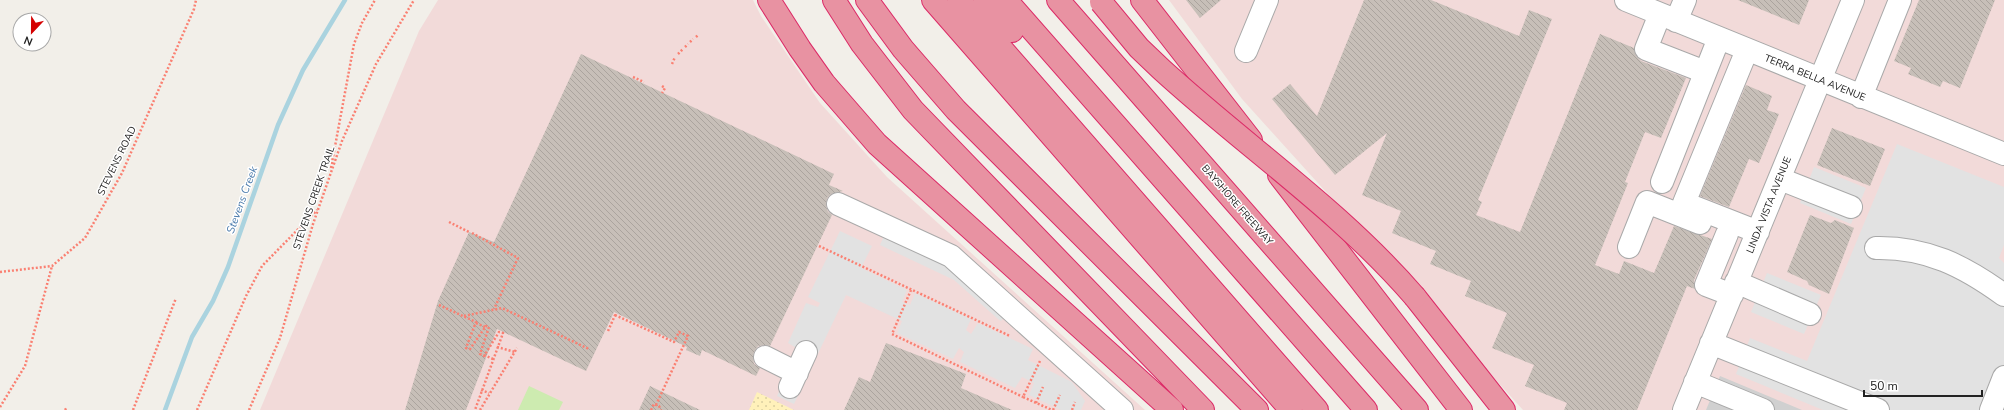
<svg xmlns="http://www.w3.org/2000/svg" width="2004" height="410" font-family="'Nunito Sans',sans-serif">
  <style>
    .commercial { fill: #f2dad9 }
    .religious { fill: #d0d0d0 }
    .grass { fill: #cdebb0 }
    .sand { fill: url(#sand-dots) }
    .parking { fill: #e2e2e2 }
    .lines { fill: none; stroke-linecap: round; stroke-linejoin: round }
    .stream { stroke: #aad3df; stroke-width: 4.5 }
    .building { fill: url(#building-back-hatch) }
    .minor-casing { stroke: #a9a9a9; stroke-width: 24 }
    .highway-casing { stroke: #dc2a67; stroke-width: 24 }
    .path { stroke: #fa8072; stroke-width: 2.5; stroke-dasharray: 2 2; stroke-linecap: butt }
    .minor { stroke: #fff; stroke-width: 22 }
    .highway { stroke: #e892a2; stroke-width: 22 }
    .highway-bridge-casing { stroke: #dc2a67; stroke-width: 24; stroke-linecap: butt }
    .highway-bridge { stroke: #e892a2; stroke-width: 22 }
    .labels { text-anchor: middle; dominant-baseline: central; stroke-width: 3; stroke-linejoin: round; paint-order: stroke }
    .street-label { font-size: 10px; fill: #222; stroke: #fff }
    .water-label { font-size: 11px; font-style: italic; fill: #4a7aab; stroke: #fff }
  </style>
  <defs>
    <pattern id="sand-dots" width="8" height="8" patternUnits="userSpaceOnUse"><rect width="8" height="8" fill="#fff1ba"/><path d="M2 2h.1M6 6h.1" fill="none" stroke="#dacea0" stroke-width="1.8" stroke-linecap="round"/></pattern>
    <pattern id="building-back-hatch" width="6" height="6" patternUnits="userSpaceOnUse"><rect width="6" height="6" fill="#c7bfb8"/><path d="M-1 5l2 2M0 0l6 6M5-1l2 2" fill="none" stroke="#aba49e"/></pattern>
  </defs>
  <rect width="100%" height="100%" fill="#f2efe9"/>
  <path class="commercial" d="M 438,0 L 753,0 L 761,16 L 820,103 L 887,177 L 1145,410 L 260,410 L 419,31 Z
    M 1169,0 L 2004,0 L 2004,410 L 1523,410 L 1242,99 Z"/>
  <path class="religious" d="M 1720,376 L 1802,410 L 1706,410 Z"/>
  <path class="grass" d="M 529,386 L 563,402 L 559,410 L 518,410 Z"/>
  <path class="sand" d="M 757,392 L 794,410 L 749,410 Z"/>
  <path class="parking" d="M 1897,144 L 2004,187 L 2004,245 L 1999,258 L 2004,263 L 2004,410 L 1823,410 L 1736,374 L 1750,338 L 1807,361 Z
    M 1814,167 L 1866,188 L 1851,224 L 1800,203 Z
    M 840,231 L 872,246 L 861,268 L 907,290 L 902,302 L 910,305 L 915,293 L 971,319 L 966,330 L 971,334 L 978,323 L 1033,349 L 1028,360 L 1072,382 L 1085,401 L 1081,410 L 1061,410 L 1029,395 L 1034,383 L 1022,377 L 1015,388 L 960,362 L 964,352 L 959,348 L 953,359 L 897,333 L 902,321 L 846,295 L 794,404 L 777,396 L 798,349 L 788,343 L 806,303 L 818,307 L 820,303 L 808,297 Z
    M 884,236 L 960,271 L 1007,314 L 1001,321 L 998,319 L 954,280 L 880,245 Z
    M 1767,273 L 1821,295 L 1804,334 L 1751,312 Z"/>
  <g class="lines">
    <path class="stream" d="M 165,410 L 192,337 L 213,301 L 228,267 L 278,125 L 303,70 L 345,0"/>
  </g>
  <path class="building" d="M 1186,0 L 1221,0 L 1200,18 Z
    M 1364,0 L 1431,0 L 1519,36 L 1529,10 L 1552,19 L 1478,200 L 1482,202 L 1476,215 L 1520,232 L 1600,34 L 1634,48 L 1636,56 L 1641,61 L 1686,78 L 1661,138 L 1645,132 L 1625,182 L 1628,183 L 1595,265 L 1619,274 L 1624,261 L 1654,273 L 1674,226 L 1712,239 L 1694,280 L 1695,289 L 1687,286 L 1637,410 L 1564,410 L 1567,403 L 1525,386 L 1534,365 L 1492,348 L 1507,313 L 1465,296 L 1471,281 L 1430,264 L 1436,251 L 1392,233 L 1401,211 L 1362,195 L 1387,133 L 1335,175 L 1272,99 L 1290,84 L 1317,116 Z
    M 1738,0 L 1809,0 L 1799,25 Z
    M 1919,0 L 1995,0 L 1960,88 L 1943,81 L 1940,87 L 1908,74 L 1911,68 L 1894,61 Z
    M 581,54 L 834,174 L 829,185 L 843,191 L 831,194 L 827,198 L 826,206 L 828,212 L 832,215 L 770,346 L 765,345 L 758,346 L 754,352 L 753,357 L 754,364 L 760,368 L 756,376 L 702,350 L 700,356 L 686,350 L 687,347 L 614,312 L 586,371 L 497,329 L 466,410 L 405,410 L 438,301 L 469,232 L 494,242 Z
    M 1746,85 L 1772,96 L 1767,110 L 1779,114 L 1759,163 L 1749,159 L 1729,207 L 1700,196 Z
    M 1832,128 L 1885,149 L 1870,186 L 1817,165 Z
    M 1810,215 L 1831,223 L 1835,220 L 1854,228 L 1829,294 L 1809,285 L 1807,281 L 1787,272 Z
    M 886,343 L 966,374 L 961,388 L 1012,410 L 844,410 L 859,377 L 870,382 Z
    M 650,386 L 700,410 L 639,410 Z"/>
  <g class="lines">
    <g class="minor-casing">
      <path id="minor" d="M 1626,0 L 2004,154
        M 1660,14 L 1646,49 L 1705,72
        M 1676,21 L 1685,0
        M 1747,50 L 1684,203 L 1758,232
        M 1246,51 L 1267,0
        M 1861,97 L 1900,0
        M 1780,179 L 1851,207
        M 1662,182 L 1719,38
        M 838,204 L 951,256 L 1122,410
        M 1727,234 L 1706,285 L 1732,295
        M 1629,247 L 1647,202 L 1700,223
        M 1876,248 C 1927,247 1964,266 2004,295
        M 1736,282 L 1810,314
        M 1711,343 L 1878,410
        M 765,357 L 797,373
        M 1695,382 L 1763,410
        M 790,387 L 806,352
        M 1684,410 L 1853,0
        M 1991,410 L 2004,377"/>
    </g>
    <g class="highway-casing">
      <path id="highway" d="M 769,0 L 800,49 L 824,83 L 877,144 L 1172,410
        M 834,0 L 862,44 L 913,110 L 1203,410
        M 867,0 L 903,49 L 956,110 L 1257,410
        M 933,0 L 1291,410
        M 959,0 L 1317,410
        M 985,0 L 1012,31
        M 1006,0 L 1366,410
        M 1058,0 L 1417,410
        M 1142,0 L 1251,140
        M 1279,175 L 1461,410
        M 1415,297 L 1504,410"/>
    </g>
    <path class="path" d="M 696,37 L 698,35
      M 690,42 L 693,39
      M 685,47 L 688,44
      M 678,54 L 683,49
      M 672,64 L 675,57
      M 633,77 L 644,82
      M 662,86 L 665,88 L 662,93
      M 331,168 L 354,44 L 362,23 L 375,0
      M 449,222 L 469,232
      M 472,233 L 518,258 L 494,309
      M 819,246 L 1010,336
      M 0,272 L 52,266 L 85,238 L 122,173 L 194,9 L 196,0
      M 911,290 L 892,334 L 1023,397
      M 439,305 L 476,322 L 466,348 L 470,349 L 486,326 L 489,327 L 480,354 L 484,356 L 499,332 L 503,333 L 475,410
      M 615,315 L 674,342 L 679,332 L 688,336 L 656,405
      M 464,316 L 502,308 L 589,349
      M 476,323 L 485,327
      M 608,331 L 616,313
      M 497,347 L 515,352
      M 484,355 L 493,359
      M 1040,361 L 1023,397 L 1052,410
      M 481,390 L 489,393
      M 1036,403 L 1043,387
      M 0,407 L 25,366 L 52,266
      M 65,410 L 67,407
      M 133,410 L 176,298
      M 197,410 L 246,296 L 262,266 L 317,210
      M 249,410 L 280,338 L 313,224 L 342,141 L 376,64 L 414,0
      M 480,410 L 517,348
      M 651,410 L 654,404 L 659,406 L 661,410
      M 1053,410 L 1060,395
      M 1072,410 L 1075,402"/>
    <use href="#minor" class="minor"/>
    <use href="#highway" class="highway"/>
    <g class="highway-bridge-casing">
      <path id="highway-bridge" d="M 1101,2 L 1139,48 L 1161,69 C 1245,146 1340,210 1415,297"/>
    </g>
    <use href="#highway-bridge" class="highway-bridge"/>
  </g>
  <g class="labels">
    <g class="street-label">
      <text transform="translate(1815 78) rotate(22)">TERRA BELLA AVENUE</text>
      <text transform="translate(117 161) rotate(-64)">STEVENS ROAD</text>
      <text transform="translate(314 198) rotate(-71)">STEVENS CREEK TRAIL</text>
      <text transform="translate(1237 205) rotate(49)">BAYSHORE FREEWAY</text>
      <text transform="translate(1769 205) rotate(-68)">LINDA VISTA AVENUE</text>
    </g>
    <g class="water-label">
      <text transform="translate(242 200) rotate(-70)">Stevens Creek</text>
    </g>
  </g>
  <g transform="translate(32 32) rotate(202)"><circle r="19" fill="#ffffff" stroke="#a7a7a7"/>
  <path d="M0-3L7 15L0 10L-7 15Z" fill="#d40000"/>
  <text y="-6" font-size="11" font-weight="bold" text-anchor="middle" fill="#222222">N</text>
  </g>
  <path d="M1864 390v6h118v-6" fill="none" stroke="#222222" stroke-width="2"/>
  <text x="1870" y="390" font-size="12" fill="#222222" stroke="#ffffff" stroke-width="3" paint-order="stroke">50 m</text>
</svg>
